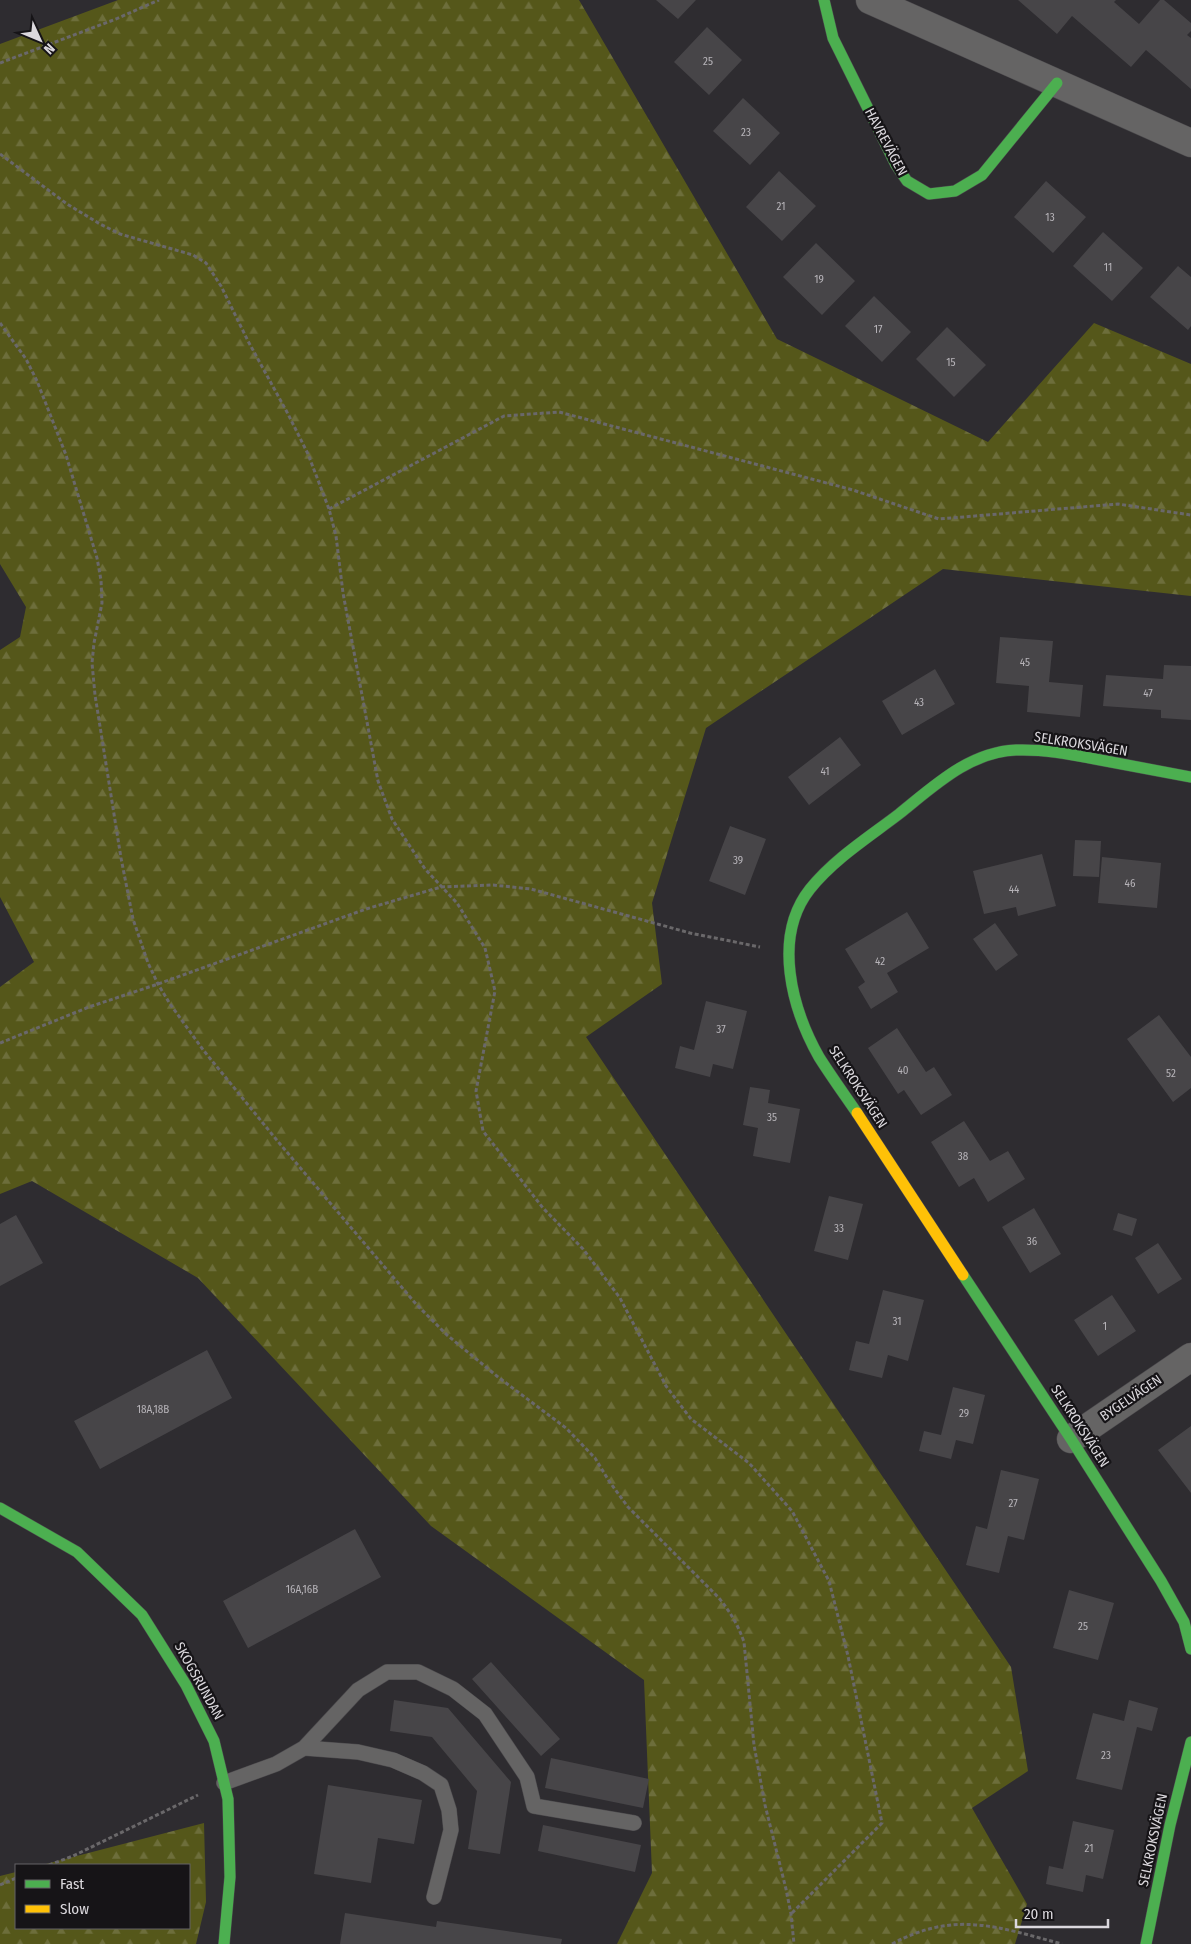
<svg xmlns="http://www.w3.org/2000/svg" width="1191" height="1944" font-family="'Fira Sans Condensed',sans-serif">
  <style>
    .forest { fill: url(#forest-firs) }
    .building { fill: #474548 }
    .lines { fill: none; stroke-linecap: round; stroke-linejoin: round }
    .lane-casing { stroke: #4a484b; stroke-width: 16 }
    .street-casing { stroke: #4a484b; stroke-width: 29 }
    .fast-casing { stroke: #4a484b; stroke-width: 12 }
    .slow-casing { stroke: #4a484b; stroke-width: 12 }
    .path { stroke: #6a686a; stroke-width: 3; stroke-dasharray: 4 2.5; stroke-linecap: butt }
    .lane { stroke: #656464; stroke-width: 15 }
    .street { stroke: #656464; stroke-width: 28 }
    .fast { stroke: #4caf50; stroke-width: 11 }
    .slow { stroke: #ffc107; stroke-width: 11 }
    .labels { text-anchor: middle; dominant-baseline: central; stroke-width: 4.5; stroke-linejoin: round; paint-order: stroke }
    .number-label { font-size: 11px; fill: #b6b3b8 }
    .street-label { font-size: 14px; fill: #dbd8dd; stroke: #161417 }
  </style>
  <defs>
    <pattern id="forest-firs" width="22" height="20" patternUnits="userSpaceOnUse" patternTransform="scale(1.25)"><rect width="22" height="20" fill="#55571a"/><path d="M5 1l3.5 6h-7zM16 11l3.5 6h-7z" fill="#6d6e3b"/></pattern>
  </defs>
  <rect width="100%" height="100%" fill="#2e2c30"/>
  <path class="forest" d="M 118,0 L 579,0 L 777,339 L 988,442 L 1094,323 L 1191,364 L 1191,596 L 943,569 L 706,728 L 652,903 L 662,984 L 586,1037 L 1011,1667 L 1028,1771 L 972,1808 L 1027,1904 L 1015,1944 L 617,1944 L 652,1873 L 644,1680 L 431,1526 L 198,1278 L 32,1181 L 0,1194 L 0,987 L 34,962 L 0,897 L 0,650 L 20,637 L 26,607 L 0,564 L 0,44 Z
    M 204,1823 L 206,1902 L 196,1944 L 0,1944 L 0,1876 L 16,1872 L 16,1928 L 189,1928 L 189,1865 L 42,1865 Z"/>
  <path class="building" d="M 656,0 L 696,0 L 678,19 Z
    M 1018,0 L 1116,0 L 1114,2 L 1139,24 L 1160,0 L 1164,0 L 1191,23 L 1191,31 L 1187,35 L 1191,38 L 1191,89 L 1146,50 L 1131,67 L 1072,16 L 1057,34 Z
    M 707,27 L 742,60 L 709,95 L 674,62 Z
    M 743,98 L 780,133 L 750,165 L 713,131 Z
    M 779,171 L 816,206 L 782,241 L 746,207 Z
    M 1046,181 L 1086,217 L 1053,253 L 1014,217 Z
    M 1103,232 L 1143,268 L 1112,301 L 1073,266 Z
    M 816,243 L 855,281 L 822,315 L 783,277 Z
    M 1178,266 L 1191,277 L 1191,326 L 1188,330 L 1150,297 Z
    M 874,296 L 911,332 L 882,362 L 845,326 Z
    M 947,327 L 986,365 L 954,397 L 916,359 Z
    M 1000,637 L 1053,641 L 1049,682 L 1083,685 L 1080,717 L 1027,712 L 1029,686 L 996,683 Z
    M 1164,665 L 1191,666 L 1191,720 L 1161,718 L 1161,710 L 1103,706 L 1106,675 L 1163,679 Z
    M 935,669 L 955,704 L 902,735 L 882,701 Z
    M 840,737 L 861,765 L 809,805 L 788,777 Z
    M 730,826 L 766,839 L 745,895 L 709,881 Z
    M 1075,840 L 1101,841 L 1099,877 L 1073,876 Z
    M 1042,854 L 1056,906 L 1018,916 L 1016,907 L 984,914 L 973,871 Z
    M 1102,857 L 1161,863 L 1157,908 L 1098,903 Z
    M 907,912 L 929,948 L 887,973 L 898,992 L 871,1009 L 858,987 L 865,982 L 845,949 Z
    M 995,923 L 1018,955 L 996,971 L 973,939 Z
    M 706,1001 L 747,1011 L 733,1069 L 713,1064 L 710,1077 L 675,1068 L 680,1046 L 694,1050 Z
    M 1159,1015 L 1191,1057 L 1191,1088 L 1173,1102 L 1127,1039 Z
    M 897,1028 L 926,1072 L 934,1067 L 952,1095 L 921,1115 L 904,1090 L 898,1094 L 868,1048 Z
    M 750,1087 L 770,1090 L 768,1103 L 800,1109 L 790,1163 L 753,1156 L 758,1128 L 743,1125 Z
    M 964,1121 L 990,1161 L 1008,1151 L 1025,1179 L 988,1202 L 974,1178 L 959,1187 L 931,1142 Z
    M 829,1196 L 863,1204 L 848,1260 L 814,1251 Z
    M 1034,1208 L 1061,1254 L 1030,1273 L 1002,1227 Z
    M 1118,1213 L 1137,1219 L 1132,1236 L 1113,1230 Z
    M 16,1215 L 43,1263 L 0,1286 L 0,1224 Z
    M 1158,1243 L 1182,1279 L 1158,1294 L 1135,1258 Z
    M 883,1290 L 924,1300 L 908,1361 L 888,1355 L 882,1378 L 849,1370 L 856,1341 L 869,1344 Z
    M 1112,1295 L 1136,1331 L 1098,1356 L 1074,1320 Z
    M 207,1350 L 232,1398 L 100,1469 L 74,1421 Z
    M 953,1387 L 985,1395 L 973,1444 L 956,1440 L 951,1459 L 919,1451 L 924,1431 L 941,1435 Z
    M 1191,1426 L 1191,1493 L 1158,1450 Z
    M 1001,1470 L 1039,1479 L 1024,1540 L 1008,1536 L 999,1573 L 966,1565 L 976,1526 L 987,1529 Z
    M 355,1529 L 381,1577 L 248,1648 L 223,1601 Z
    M 1069,1590 L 1114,1603 L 1098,1660 L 1053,1648 Z
    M 491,1662 L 560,1739 L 541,1756 L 472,1679 Z
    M 394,1700 L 448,1708 L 511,1782 L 500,1854 L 468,1849 L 477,1791 L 432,1737 L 390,1731 Z
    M 1129,1700 L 1158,1708 L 1152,1731 L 1137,1727 L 1122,1790 L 1076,1779 L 1093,1713 L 1124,1721 Z
    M 551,1758 L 649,1779 L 643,1808 L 545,1788 Z
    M 328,1785 L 422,1800 L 414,1844 L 378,1838 L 371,1883 L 314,1874 Z
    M 1073,1821 L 1114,1830 L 1103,1879 L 1086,1875 L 1083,1892 L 1046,1884 L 1049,1866 L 1063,1869 Z
    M 543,1825 L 641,1845 L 635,1872 L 538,1851 Z
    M 345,1913 L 436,1927 L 437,1921 L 562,1939 L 561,1944 L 340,1944 Z"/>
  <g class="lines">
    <g class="lane-casing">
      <path id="lane" d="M 304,1748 L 358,1752 L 393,1760 L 423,1773 L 441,1785 L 449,1810 L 451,1830 L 434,1897
        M 224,1783 L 276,1764 L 304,1748 L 358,1690 L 387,1672 L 418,1672 L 453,1689 L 485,1714 L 527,1777 L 534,1806 L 634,1823"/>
    </g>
    <g class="street-casing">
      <path id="street" d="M 870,0 L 1191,143
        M 1071,1439 L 1191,1357"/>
    </g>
    <g class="fast-casing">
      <path id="fast" d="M 824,0 L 833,38 L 896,165 L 907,181 L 929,194 L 955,191 L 982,175 L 1057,83
        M 857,1113 C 844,1094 831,1076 819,1057 C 792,1009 772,937 810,889 C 834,859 869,837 899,814 C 934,786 969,752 1016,750 C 1043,749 1069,754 1095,759 C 1127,765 1159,771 1191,777
        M 963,1275 L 1071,1439 L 1161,1581 L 1184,1622 L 1191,1649
        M 0,1508 L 77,1552 L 142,1615 L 186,1685 L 214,1741 L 228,1799 L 230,1877 L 224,1944
        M 1146,1944 L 1170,1825 L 1191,1742"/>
    </g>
    <g class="slow-casing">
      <path id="slow" d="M 857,1113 L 963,1275"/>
    </g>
    <path class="path" d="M 0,63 L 116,19 L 159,0
      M 0,154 L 67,204 L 100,224 L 120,234 L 193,255 L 206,263 L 221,286 L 248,341 L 288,414 L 308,454 L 329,509 L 336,536 L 343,593 L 378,781 L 392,819 L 425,869 L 457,903 L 485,948 L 495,991 L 476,1091 L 483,1131 L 543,1208 L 583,1249 L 620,1298 L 666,1386 L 691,1419 L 749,1463 L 792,1511 L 829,1581 L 848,1656 L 882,1823 L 791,1914
      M 0,323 L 26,359 L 37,381 L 66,455 L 97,558 L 101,580 L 102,603 L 94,643 L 92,663 L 95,695 L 121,858 L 133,919 L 148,963 L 158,984 L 170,1004 L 204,1051 L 280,1144 L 416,1304 L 447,1335 L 498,1377 L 566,1428 L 595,1458 L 609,1481 L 628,1507 L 718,1597 C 730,1611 738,1625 744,1642 L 754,1745 L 765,1805 L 786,1889 L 791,1914 L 794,1944
      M 329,509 L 504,416 L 559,412 L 853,490 L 939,519 L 1118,504 L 1191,515
      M 0,1043 L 89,1007 L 158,984 L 366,909 L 441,887 L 493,885 L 531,889 L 690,933 L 760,947
      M 49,1865 L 73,1856 L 198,1795
      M 0,1885 L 16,1878
      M 892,1944 C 955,1910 998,1927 1062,1944"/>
    <use href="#lane" class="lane"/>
    <use href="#street" class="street"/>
    <use href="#fast" class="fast"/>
    <use href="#slow" class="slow"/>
  </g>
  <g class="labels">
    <g class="number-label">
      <text x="708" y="61">25</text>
      <text x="746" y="132">23</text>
      <text x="781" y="206">21</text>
      <text x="1050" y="217">13</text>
      <text x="1108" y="267">11</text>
      <text x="819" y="279">19</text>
      <text x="878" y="329">17</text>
      <text x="951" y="362">15</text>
      <text x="1025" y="662">45</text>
      <text x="1148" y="693">47</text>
      <text x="919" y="702">43</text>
      <text x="825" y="771">41</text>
      <text x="738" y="860">39</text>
      <text x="1130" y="883">46</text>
      <text x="1014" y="889">44</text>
      <text x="880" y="961">42</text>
      <text x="721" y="1029">37</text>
      <text x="903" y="1070">40</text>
      <text x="1171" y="1073">52</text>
      <text x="772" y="1117">35</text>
      <text x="963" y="1156">38</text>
      <text x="839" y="1228">33</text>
      <text x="1032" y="1241">36</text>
      <text x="897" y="1321">31</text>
      <text x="1105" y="1326">1</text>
      <text x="153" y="1409">18A,18B</text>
      <text x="964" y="1413">29</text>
      <text x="1013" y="1503">27</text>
      <text x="302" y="1589">16A,16B</text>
      <text x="1083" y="1626">25</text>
      <text x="1106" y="1755">23</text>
      <text x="1089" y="1848">21</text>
    </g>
    <g class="street-label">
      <text transform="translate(886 142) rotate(62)">HAVREVÄGEN</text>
      <text transform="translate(1081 744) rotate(9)">SELKROKSVÄGEN</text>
      <text transform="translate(858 1087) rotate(57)">SELKROKSVÄGEN</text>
      <text transform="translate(1131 1398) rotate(-34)">BYGELVÄGEN</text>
      <text transform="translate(1080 1426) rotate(57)">SELKROKSVÄGEN</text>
      <text transform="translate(199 1681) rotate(61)">SKOGSRUNDAN</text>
      <text transform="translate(1153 1840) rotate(-78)">SELKROKSVÄGEN</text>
    </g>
  </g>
  <rect x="15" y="1864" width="175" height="65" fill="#161417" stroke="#656266"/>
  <rect x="25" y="1880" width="25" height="8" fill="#4caf50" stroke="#656266"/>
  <text x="60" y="1889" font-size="15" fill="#dbd8dd">Fast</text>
  <rect x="25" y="1905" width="25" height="8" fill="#ffc107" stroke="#656266"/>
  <text x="60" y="1914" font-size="15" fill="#dbd8dd">Slow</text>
  <g transform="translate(40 40) rotate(134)" stroke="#161417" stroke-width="4" paint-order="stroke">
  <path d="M0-4L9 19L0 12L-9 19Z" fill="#dbd8dd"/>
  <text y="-8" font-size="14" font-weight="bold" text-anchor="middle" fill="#dbd8dd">N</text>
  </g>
  <path d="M1016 1919v8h92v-8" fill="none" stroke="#dbd8dd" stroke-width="2.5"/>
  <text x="1024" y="1919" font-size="15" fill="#dbd8dd" stroke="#161417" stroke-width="4" paint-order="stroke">20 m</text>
</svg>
